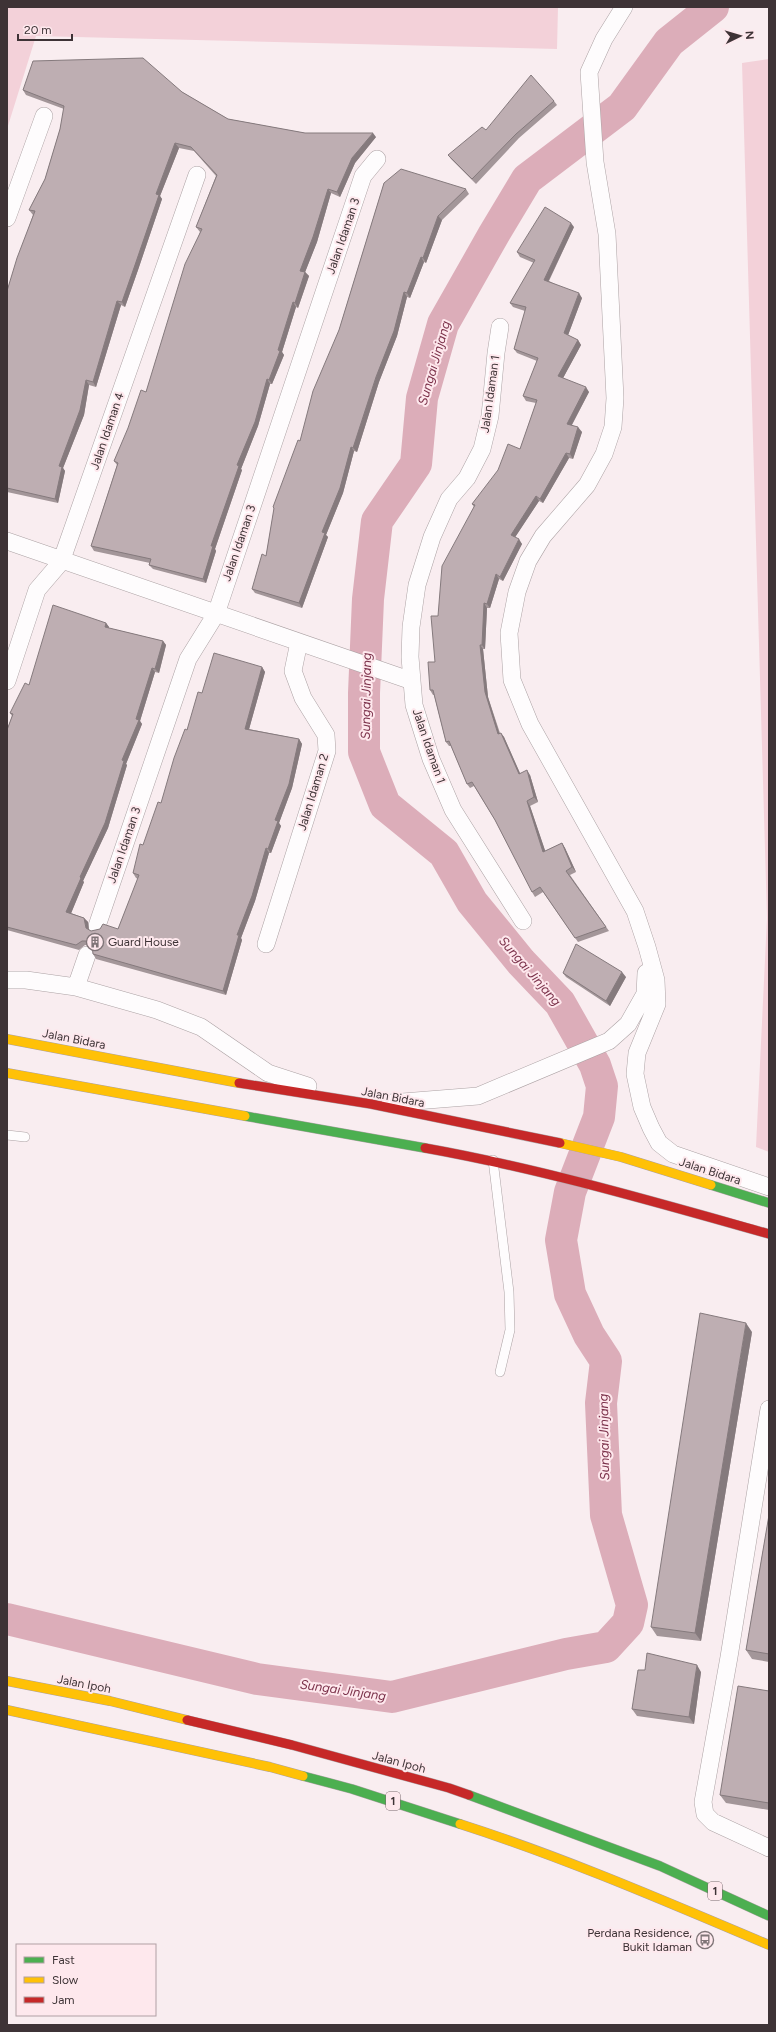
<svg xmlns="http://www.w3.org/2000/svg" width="776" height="2032" font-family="Figtree,sans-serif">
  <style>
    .green { fill: #f3d1d9 }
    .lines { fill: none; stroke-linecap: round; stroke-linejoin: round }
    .river { stroke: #dcadb9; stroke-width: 32 }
    .lane-casing { stroke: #aca2a4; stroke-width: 10 }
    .street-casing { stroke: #aca2a4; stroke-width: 18 }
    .fast-casing { stroke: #aca2a4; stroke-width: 10 }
    .slow-casing { stroke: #aca2a4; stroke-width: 10 }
    .jam-casing { stroke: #aca2a4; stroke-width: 10 }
    .lane { stroke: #fefcfd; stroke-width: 9 }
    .street { stroke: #fefcfd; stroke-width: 17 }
    .fast { stroke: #4caf50; stroke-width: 9 }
    .slow { stroke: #ffc107; stroke-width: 9 }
    .jam { stroke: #c62828; stroke-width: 9 }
    .wall { fill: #a39699 }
    .shaded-wall { fill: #857a7d }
    .building { fill: #beaeb2; stroke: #857a7d }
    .labels { text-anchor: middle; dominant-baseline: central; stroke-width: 4; stroke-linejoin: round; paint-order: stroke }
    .shield { fill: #fee8ed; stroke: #78696d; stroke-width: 1 }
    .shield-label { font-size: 11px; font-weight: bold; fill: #3e3336 }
    .street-label { font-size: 12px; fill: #3e3336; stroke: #fee8ed }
    .poi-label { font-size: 12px; fill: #3e3336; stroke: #fee8ed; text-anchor: start }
    .water-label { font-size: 13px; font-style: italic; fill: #7b314a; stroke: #fee8ed }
  </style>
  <rect width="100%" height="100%" fill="#f9edf0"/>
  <path class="green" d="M 7,7 L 558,7 L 557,49 L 36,36 L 7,129 Z
    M 769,59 L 769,1152 L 756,1147 L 767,918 L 742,63 Z"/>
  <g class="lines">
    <path class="river" d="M 7,1619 L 257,1679 L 392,1697 L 566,1654 L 606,1647 L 628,1623 L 632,1605 L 606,1515 L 601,1403 L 606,1361 L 589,1335 L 570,1294 L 561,1240 L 570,1192 L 599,1117 L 602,1086 L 595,1065 L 560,1003 L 521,962 L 472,902 L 444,853 L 385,805 L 364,752 L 364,693 L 368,599 L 377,521 L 416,464 L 422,398 L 443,324 L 494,234 L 527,179 L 622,107 L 669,42 L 713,7"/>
    <g class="lane-casing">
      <path id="lane" d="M 7,1135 L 25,1137
        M 493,1160 L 509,1292 L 510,1330 L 500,1372"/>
    </g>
    <g class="street-casing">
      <path id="street" d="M 624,7 L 604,39 L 589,72 L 595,162 L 607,234 L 615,398 L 613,427 L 604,454 L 587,485 L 543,536 L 528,561 L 517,592 L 509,633 L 512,680 L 530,724 L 635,911 L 647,947 L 656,980 L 657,1004 L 637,1053 L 635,1074 L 642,1107 L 651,1128 L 659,1143 L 673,1154 L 769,1187
        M 7,218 L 44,116
        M 500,327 L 496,353 L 490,416 L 482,449 L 467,478 L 449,499 L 432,537 L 417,585 L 411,627 L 410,657 L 414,705 L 431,759 L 453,810 L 523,921
        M 7,541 L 412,681
        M 7,681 L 37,590 L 61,562 L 197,175
        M 97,926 L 188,659 L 216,614 L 363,176 L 377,159
        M 266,944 L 327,751 L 326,735 L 303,698 L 293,671 L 299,642
        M 7,980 L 26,980 L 76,987 L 157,1010 L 201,1027 L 268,1073 L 308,1086
        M 76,987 L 87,955
        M 390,1103 L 478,1096 L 609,1041 L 628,1024 L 645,994 L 646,973
        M 769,1409 L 729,1657 L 703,1802 L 705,1814 L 713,1822 L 769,1848"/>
    </g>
    <g class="fast-casing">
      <path id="fast" d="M 245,1116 L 425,1148
        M 711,1185 L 769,1203
        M 303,1776 L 352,1789 L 460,1824
        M 469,1795 L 660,1866 L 769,1916"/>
    </g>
    <g class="slow-casing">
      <path id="slow" d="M 7,1039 L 239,1083
        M 7,1073 L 245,1116
        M 560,1143 L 621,1157 L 711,1185
        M 7,1681 L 110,1701 L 187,1720
        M 7,1710 L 270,1767 L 303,1776
        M 460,1824 C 566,1858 667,1902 769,1945"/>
    </g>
    <g class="jam-casing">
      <path id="jam" d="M 239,1083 L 371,1104 L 560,1143
        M 425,1148 C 542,1169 655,1202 769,1234
        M 187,1720 L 292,1745 L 449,1788 L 469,1795"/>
    </g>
    <use href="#lane" class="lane"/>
    <use href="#street" class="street"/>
    <use href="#fast" class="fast"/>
    <use href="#slow" class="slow"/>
    <use href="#jam" class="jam"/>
  </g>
  <path class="wall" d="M 23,90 L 182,92 L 228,119 L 305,133 L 376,137 L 355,163 L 340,197 L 331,193 L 317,242 L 305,272 L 309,276 L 298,308 L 296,307 L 282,352 L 284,355 L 272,384 L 270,384 L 258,426 L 241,469 L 242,470 L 215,549 L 216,551 L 206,583 L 153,569 L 149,565 L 150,563 L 94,551 L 91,546 L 117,465 L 114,461 L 146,392 L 200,232 L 196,227 L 216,176 L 194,151 L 179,148 L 160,196 L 162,199 L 138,270 L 125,307 L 121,305 L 96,387 L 89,385 L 84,415 L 63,468 L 65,471 L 58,503 L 7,492 L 7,291 L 33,215 L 29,210 L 45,179 L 60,129 L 64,109 L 26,95 Z
    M 554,101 L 557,105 L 519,138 L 476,184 L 451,159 L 448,155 L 486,130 Z
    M 384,183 L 466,189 L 469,194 L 442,220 L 426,263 L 424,262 L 410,298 L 407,297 L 397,336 L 379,382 L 357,452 L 354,451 L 343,493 L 326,535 L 328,537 L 302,608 L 255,593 L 252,589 L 266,556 L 274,509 L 273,507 L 300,441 L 339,330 Z
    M 574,227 L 549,281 L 582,298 L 568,335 L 578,340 L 581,345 L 563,378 L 589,392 L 572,425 L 582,432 L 573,459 L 569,458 L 543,503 L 539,501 L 515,537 L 522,544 L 503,581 L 499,579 L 490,608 L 487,608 L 485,649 L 483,649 L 488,697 L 500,733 L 504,737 L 520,773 L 530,775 L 538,802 L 530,806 L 545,851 L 562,843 L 565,848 L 576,872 L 570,875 L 609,931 L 578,942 L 543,892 L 535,897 L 532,892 L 495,820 L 474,786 L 470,788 L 467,784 L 451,746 L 449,746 L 446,742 L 434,695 L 433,695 L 430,690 L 435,662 L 438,616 L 474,507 L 472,504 L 520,449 L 536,403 L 526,401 L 523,396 L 537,361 L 517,353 L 514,349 L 525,311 L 513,307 L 510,303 L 534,263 L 520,257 L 517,252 Z
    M 106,623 L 109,627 L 109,628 L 163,641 L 166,645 L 159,673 L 155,672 L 140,721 L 142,724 L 126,764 L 127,765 L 108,828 L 83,881 L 84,882 L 71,913 L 84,918 L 88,922 L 89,930 L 91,931 L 118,929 L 138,879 L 136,878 L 133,873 L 161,803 L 187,730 L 202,693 L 262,667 L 265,672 L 249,729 L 299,739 L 302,744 L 292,788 L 279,823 L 281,826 L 271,853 L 269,853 L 255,901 L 241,938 L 242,940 L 226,995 L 96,959 L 93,954 L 92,947 L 90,945 L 85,945 L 79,950 L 7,930 L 7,730 L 12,716 L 10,713 L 29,685 Z
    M 563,973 L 626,977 L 610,1006 L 566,977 Z
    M 752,1332 L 701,1641 L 657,1636 L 651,1627 Z
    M 769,1515 L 769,1662 L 752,1659 L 746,1650 Z
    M 645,1670 L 701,1672 L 694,1724 L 637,1716 L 632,1709 Z
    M 769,1691 L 769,1810 L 726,1803 L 720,1795 Z"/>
  <path class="shaded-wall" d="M 373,133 L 376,137 L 355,163 L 340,197 L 337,192 L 352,158 Z
    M 175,143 L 179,148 L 160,196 L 162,199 L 138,270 L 125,307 L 122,302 L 156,194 Z
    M 328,189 L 331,193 L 317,242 L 304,275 L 300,271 Z
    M 438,216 L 442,220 L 426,263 L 423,258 Z
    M 571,223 L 574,227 L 547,284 L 544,280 Z
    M 421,257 L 424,262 L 410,298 L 407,293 Z
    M 305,272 L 309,276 L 298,308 L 295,303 Z
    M 404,292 L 407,297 L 397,336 L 379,382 L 357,452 L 353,448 L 376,377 Z
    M 579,293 L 582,298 L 567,338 L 564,333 Z
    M 117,301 L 121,305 L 96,387 L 93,382 Z
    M 293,302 L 296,307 L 282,352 L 284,355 L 272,384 L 269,380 L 278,350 Z
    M 578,340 L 581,345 L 562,380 L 558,376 Z
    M 267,379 L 270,384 L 258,426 L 241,469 L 242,470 L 215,549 L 216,551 L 206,583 L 203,579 L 211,546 L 237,465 Z
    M 86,380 L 89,385 L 84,415 L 63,468 L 65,471 L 58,503 L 55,499 L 59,466 Z
    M 586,387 L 589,392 L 570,428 L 567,424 Z
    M 578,427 L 582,432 L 573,459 L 570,454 Z
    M 351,447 L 354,451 L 343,493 L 326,535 L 328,537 L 302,608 L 299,603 L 322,532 Z
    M 566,453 L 569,458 L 543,503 L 540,499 Z
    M 536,496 L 539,501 L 514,539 L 511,535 Z
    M 519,539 L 522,544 L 503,581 L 500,577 Z
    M 496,574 L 499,579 L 490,608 L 487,604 Z
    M 484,603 L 487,608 L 485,649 L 482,645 Z
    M 106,623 L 109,627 L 108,631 L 105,627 Z
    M 163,641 L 166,645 L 159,673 L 155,669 Z
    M 480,645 L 483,649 L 488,697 L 501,739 L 498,734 L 485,692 Z
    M 262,667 L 265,672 L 248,733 L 245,729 Z
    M 152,668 L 155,672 L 140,721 L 142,724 L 126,764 L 127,765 L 108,828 L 83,881 L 84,882 L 70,916 L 66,912 L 122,760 Z
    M 501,733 L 504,737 L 522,778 L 519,774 Z
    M 299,739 L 302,744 L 292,788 L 279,823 L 281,826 L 271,853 L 268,849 L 275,820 Z
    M 527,770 L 530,775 L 538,802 L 534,797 Z
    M 527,801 L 530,806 L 547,856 L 543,852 Z
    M 562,843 L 565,848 L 576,872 L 572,867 Z
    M 266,848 L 269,853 L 255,901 L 241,938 L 242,940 L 226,995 L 223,991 L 237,935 Z
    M 84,918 L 88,922 L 89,932 L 86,928 Z
    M 622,972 L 626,977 L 610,1006 L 606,1001 Z
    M 746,1323 L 752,1332 L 701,1641 L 695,1633 Z
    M 697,1665 L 701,1672 L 694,1724 L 689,1717 Z"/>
  <path class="building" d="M 143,58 L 182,92 L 228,119 L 305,133 L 373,133 L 352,158 L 337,192 L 328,189 L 313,237 L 300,271 L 305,272 L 295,303 L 293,302 L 278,350 L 280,351 L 269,380 L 267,379 L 255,422 L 237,465 L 239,466 L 211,546 L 213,546 L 203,579 L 149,565 L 151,559 L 91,546 L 118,463 L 114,461 L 128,428 L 141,390 L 146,392 L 185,264 L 202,229 L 196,227 L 217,175 L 191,147 L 175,143 L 156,194 L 159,195 L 135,265 L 122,302 L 117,301 L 93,382 L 86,380 L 80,410 L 59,466 L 62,467 L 55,499 L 7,488 L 7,291 L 17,258 L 35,211 L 29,210 L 45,179 L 60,129 L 64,106 L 23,90 L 33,61 Z
    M 531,75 L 554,101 L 516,134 L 472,179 L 448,155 L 482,127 L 486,130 Z
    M 401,169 L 466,189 L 438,216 L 423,258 L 421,257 L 407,293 L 404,292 L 394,331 L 376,377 L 353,448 L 351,447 L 340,488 L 322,532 L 325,533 L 299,603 L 252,589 L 262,554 L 266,556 L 274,508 L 273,507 L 298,440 L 300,441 L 313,391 L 339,330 L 384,183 Z
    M 545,207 L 571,223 L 544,280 L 579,293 L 564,333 L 578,340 L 558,376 L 586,387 L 567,424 L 578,427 L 570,454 L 566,453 L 540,499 L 536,496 L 511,535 L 519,539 L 500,577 L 496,574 L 487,604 L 484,603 L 482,645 L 480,645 L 485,692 L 498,734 L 501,733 L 519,774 L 527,770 L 534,797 L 527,801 L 543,852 L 562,843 L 572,867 L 566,871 L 606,927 L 575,938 L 540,887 L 532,892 L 495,820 L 472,782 L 467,784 L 449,741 L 446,742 L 433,690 L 430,690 L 428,662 L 435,662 L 431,616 L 438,616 L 442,566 L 475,505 L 472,504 L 498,470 L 508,444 L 520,449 L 537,400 L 523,396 L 538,358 L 514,349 L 526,307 L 510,303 L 535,260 L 517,252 Z
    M 53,605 L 106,623 L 105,627 L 163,641 L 155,669 L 152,668 L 136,719 L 139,720 L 122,760 L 124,761 L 105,823 L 80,877 L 81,878 L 66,912 L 84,918 L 86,928 L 91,931 L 100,929 L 103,924 L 118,929 L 139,875 L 133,873 L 140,844 L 143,845 L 158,802 L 161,803 L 174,758 L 185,729 L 187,730 L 198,692 L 202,693 L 214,653 L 262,667 L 245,729 L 299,739 L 289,784 L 275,820 L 278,821 L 268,849 L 266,848 L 252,896 L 237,935 L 239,935 L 223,991 L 93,954 L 92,944 L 87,941 L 82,941 L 76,945 L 7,927 L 7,730 L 13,714 L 10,713 L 25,683 L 29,685 Z
    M 576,944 L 622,972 L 606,1001 L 563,973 Z
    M 700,1313 L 746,1323 L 695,1633 L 651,1627 Z
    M 769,1515 L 769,1654 L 746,1650 Z
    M 647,1653 L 697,1665 L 689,1717 L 632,1709 L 638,1670 L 645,1670 Z
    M 738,1686 L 769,1691 L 769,1803 L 720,1795 Z"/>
  <defs>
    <g id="building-ring" transform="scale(0.9)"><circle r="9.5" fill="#fee8ed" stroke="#7f7477" stroke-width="1.5"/><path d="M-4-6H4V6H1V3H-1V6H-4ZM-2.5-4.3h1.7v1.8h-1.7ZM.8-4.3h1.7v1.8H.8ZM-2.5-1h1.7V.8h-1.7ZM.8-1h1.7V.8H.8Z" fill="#7f7477"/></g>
    <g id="bus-ring" transform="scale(0.9)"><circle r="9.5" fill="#fee8ed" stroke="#7f7477" stroke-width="1.5"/><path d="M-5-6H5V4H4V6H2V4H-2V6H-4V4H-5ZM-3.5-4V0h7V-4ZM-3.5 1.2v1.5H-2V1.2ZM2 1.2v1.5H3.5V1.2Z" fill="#7f7477"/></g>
  </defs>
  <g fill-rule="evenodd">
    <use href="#building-ring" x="95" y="942"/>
    <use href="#bus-ring" x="705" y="1940"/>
  </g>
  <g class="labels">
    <g class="shield">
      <rect x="386" y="1792" width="14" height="18" rx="3"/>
      <rect x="708" y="1882" width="14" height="18" rx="3"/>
    </g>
    <g class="shield-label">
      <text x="393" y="1801">1</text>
      <text x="715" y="1891">1</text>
    </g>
    <g class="street-label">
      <text transform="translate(343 236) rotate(-71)">Jalan Idaman 3</text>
      <text transform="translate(490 394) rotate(-82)">Jalan Idaman 1</text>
      <text transform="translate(107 431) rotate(-71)">Jalan Idaman 4</text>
      <text transform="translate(239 543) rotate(-71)">Jalan Idaman 3</text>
      <text transform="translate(429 746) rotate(71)">Jalan Idaman 1</text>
      <text transform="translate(313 792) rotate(-73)">Jalan Idaman 2</text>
      <text transform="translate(124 845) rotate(-71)">Jalan Idaman 3</text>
      <text transform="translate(74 1039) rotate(11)">Jalan Bidara</text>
      <text transform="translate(393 1097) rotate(11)">Jalan Bidara</text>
      <text transform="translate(710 1171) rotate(18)">Jalan Bidara</text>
      <text transform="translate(84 1684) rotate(11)">Jalan Ipoh</text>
      <text transform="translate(399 1762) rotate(15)">Jalan Ipoh</text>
    </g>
    <g class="poi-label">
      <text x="108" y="942">Guard House</text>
      <text x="692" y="1933" text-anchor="end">Perdana Residence,<tspan x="692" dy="14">Bukit Idaman</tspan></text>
    </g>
    <g class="water-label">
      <text transform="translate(434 363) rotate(-74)">Sungai Jinjang</text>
      <text transform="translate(366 696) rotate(-89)">Sungai Jinjang</text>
      <text transform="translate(530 971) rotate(49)">Sungai Jinjang</text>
      <text transform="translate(604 1437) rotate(-91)">Sungai Jinjang</text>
      <text transform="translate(343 1690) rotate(8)">Sungai Jinjang</text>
    </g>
  </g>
  <rect width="776" height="2032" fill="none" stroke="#3e3336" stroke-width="16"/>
  <rect x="16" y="1944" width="140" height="72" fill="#fee8ed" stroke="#b1a0a4"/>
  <rect x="24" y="1957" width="20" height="6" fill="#4caf50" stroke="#b1a0a4"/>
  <text x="52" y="1964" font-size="12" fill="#3e3336">Fast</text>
  <rect x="24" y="1977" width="20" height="6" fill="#ffc107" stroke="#b1a0a4"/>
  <text x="52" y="1984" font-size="12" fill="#3e3336">Slow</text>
  <rect x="24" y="1997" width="20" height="6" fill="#c62828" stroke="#b1a0a4"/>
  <text x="52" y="2004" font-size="12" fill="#3e3336">Jam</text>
  <g transform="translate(740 36) rotate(85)" stroke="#fee8ed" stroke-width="3" paint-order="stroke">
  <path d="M0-3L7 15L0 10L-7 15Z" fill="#3e3336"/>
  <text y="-6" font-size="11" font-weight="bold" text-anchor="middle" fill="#3e3336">N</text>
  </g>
  <path d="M18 34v6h54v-6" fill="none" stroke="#3e3336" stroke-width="2"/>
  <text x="24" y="34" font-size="12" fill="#3e3336" stroke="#fee8ed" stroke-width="3" paint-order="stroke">20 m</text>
</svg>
